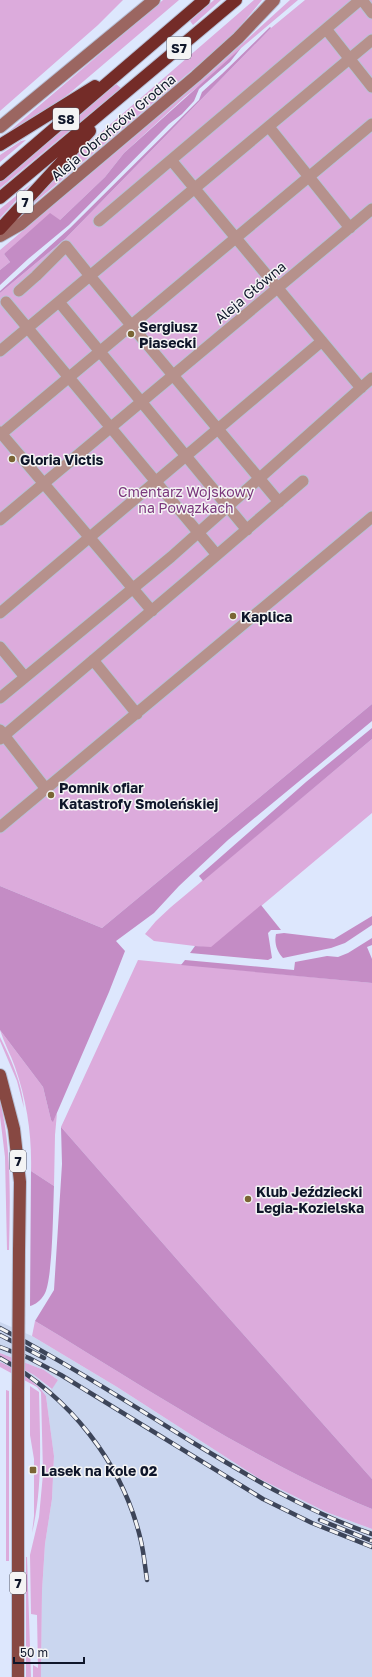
<svg xmlns="http://www.w3.org/2000/svg" width="372" height="1677" font-family="'Golos Text',sans-serif">
  <style>
    .built { fill: #cad6ef }
    .green { fill: #dcabdc }
    .forest { fill: #c48cc5 }
    .lines { fill: none; stroke-linecap: round; stroke-linejoin: round }
    .street-casing { stroke: #b8c1d7; stroke-width: 13 }
    .secondary-casing { stroke: #b8c1d7; stroke-width: 14 }
    .primary-casing { stroke: #b8c1d7; stroke-width: 14 }
    .highway-casing { stroke: #b8c1d7; stroke-width: 14 }
    .street { stroke: #b6918c; stroke-width: 11 }
    .secondary { stroke: #9b6661; stroke-width: 12 }
    .primary { stroke: #874842; stroke-width: 12 }
    .highway { stroke: #742c28; stroke-width: 12 }
    .rail-casing { stroke: #3d4559; stroke-width: 4.5 }
    .rail { stroke: #f4f4f4; stroke-width: 3; stroke-dasharray: 9; stroke-linecap: butt }
    .primary-bridge-casing { stroke: #b8c1d7; stroke-width: 14; stroke-linecap: butt }
    .primary-bridge { stroke: #874842; stroke-width: 12 }
    .poi-dot { fill: #7a6534; stroke: #f4f4f4; stroke-width: 1.5 }
    .labels { text-anchor: middle; dominant-baseline: central; stroke-width: 3; stroke-linejoin: round; paint-order: stroke }
    .shield { fill: #f4f4f4; stroke: #545967; stroke-width: 1 }
    .shield-label { font-size: 13px; font-weight: bold; fill: #0f162a }
    .street-label { font-size: 14px; fill: #0f162a; stroke: #f4f4f4 }
    .poi-label { font-size: 14px; font-weight: bold; fill: #0f162a; stroke: #f4f4f4; text-anchor: start }
    .park-label { font-size: 14px; fill: #7a377c; stroke: #f4f4f4 }
  </style>
  <rect width="100%" height="100%" fill="#dde7fd"/>
  <path class="built" d="M 0,1322 L 32,1336 L 117,1387 L 260,1479 L 326,1512 L 372,1529 L 372,1677 L 41,1677 L 42,1591 L 45,1544 L 52,1499 L 54,1456 L 46,1396 L 42,1390 L 30,1380 L 0,1362 L 0,1356 L 34,1375 L 51,1389 L 58,1380 L 44,1370 L 0,1353 Z"/>
  <path class="green" d="M 0,0 L 123,0 L 98,25 L 0,111 Z
    M 163,0 L 179,0 L 71,92 L 49,109 L 6,134 Z
    M 214,0 L 221,0 L 193,25 L 190,21 Z
    M 254,0 L 262,0 L 239,28 L 222,45 L 34,203 L 33,202 L 69,160 L 91,141 Z
    M 290,0 L 298,0 L 240,49 L 213,75 L 185,97 L 124,153 L 105,177 L 60,220 L 4,254 L 10,262 L 0,270 L 0,250 L 211,72 Z
    M 305,0 L 372,0 L 372,704 L 102,928 L 0,886 L 0,293 L 65,239 L 271,28 Z
    M 116,84 L 121,88 L 0,188 L 0,182 Z
    M 26,140 L 0,162 L 0,155 L 21,141 Z
    M 32,183 L 0,218 L 0,209 Z
    M 372,739 L 372,813 L 211,948 L 154,941 L 145,934 L 156,921 L 171,907 Z
    M 138,960 L 372,983 L 372,1479 L 188,1272 L 61,1127 Z
    M 0,1030 L 43,1087 L 51,1120 L 53,1121 L 57,1113 L 55,1135 L 54,1186 L 31,1171 C 32,1136 27,1101 15,1067 C 11,1055 4,1043 0,1030 Z
    M 0,1037 C 11,1059 22,1083 24,1108 L 17,1081 L 0,1041 Z
    M 0,1101 C 12,1150 10,1200 9,1250 L 7,1250 L 5,1157 L 0,1116 Z
    M 35,1321 C 145,1387 253,1460 372,1509 L 372,1529 L 326,1512 L 260,1479 L 117,1387 L 32,1336 Z
    M 0,1353 L 44,1370 L 58,1380 L 52,1389 L 34,1375 L 0,1356 Z
    M 0,1362 C 14,1368 38,1383 46,1396 L 54,1456 L 52,1499 L 45,1544 L 42,1591 L 41,1677 L 33,1677 L 33,1665 L 38,1668 L 37,1615 L 31,1614 L 30,1555 L 39,1517 L 43,1474 L 41,1392 L 37,1387 L 0,1367 Z
    M 30,1386 L 39,1392 C 40,1440 43,1487 32,1533 L 34,1516 L 34,1459 L 30,1435 Z
    M 6,1390 L 9,1391 L 9,1561 L 6,1561 Z
    M 26,1557 L 27,1557 L 31,1677 L 26,1677 Z"/>
  <path class="forest" d="M 270,27 L 271,28 L 65,239 L 0,293 L 0,291 L 70,228 L 199,100 L 202,92 L 222,74 Z
    M 241,48 L 230,62 L 199,89 L 194,101 L 182,114 L 169,124 L 69,225 L 28,259 L 0,285 L 0,270 L 10,262 L 4,254 L 50,213 L 60,220 L 105,177 L 124,153 Z
    M 372,704 L 372,721 L 228,840 L 179,886 L 154,913 L 116,941 L 125,951 L 109,992 L 53,1122 L 51,1120 L 43,1087 L 0,1030 L 0,886 L 102,928 Z
    M 372,728 L 372,739 L 203,881 L 199,876 L 306,782 Z
    M 261,905 L 281,930 L 271,930 L 268,933 L 272,958 L 268,960 L 190,953 L 195,946 L 211,947 Z
    M 372,916 L 372,925 L 345,943 L 331,948 L 283,958 C 277,952 274,943 276,934 L 284,933 L 334,939 Z
    M 372,938 L 372,945 L 367,947 L 372,959 L 372,983 L 181,965 L 185,960 L 294,970 L 295,962 L 327,956 L 338,957 L 348,953 Z
    M 61,1127 L 188,1272 L 372,1479 L 372,1509 C 253,1460 145,1387 35,1321 L 54,1290 L 62,1164 Z
    M 31,1171 L 54,1186 C 53,1206 53,1282 44,1295 C 41,1300 35,1305 30,1306 Z"/>
  <g class="lines">
    <g class="street-casing">
      <path id="street" d="M 362,0 L 372,13
        M 326,29 L 372,87
        M 269,127 L 350,228
        M 171,160 L 361,388
        M 99,221 L 360,0
        M 19,291 L 36,276 L 66,246 L 90,276 L 279,502
        M 6,302 L 217,555
        M 59,302 L 247,530
        M 0,351 L 372,40
        M 0,432 L 152,611
        M 0,435 L 372,124
        M 0,520 L 372,209
        M 0,613 L 322,341
        M 0,647 L 25,677
        M 93,660 L 137,714
        M 0,698 L 171,557 L 372,378
        M 0,730 L 46,789
        M 0,739 L 189,579 L 303,481
        M 0,827 L 372,517"/>
    </g>
    <g class="secondary-casing">
      <path id="secondary" d="M 0,127 L 154,0
        M 0,236 L 21,224 L 196,76 L 238,38 L 274,0"/>
    </g>
    <g class="primary-casing">
      <path id="primary" d="M 0,1075 L 14,1129 L 20,1182 L 19,1250
        M 18,1393 L 18,1677"/>
    </g>
    <g class="highway-casing">
      <path id="highway" d="M 0,145 L 95,86
        M 0,175 L 204,0
        M 0,198 L 236,0
        M 0,229 L 90,131"/>
    </g>
    <use href="#street" class="street"/>
    <use href="#secondary" class="secondary"/>
    <use href="#primary" class="primary"/>
    <use href="#highway" class="highway"/>
    <g class="rail-casing">
      <path id="rail" d="M 0,1328 C 66,1363 129,1403 192,1442 C 250,1477 308,1512 372,1534
        M 0,1335 L 44,1358
        M 0,1347 L 29,1358 L 61,1375 L 263,1499 L 312,1523 L 372,1547
        M 0,1358 C 69,1396 123,1463 141,1541 C 144,1554 145,1567 147,1580
        M 320,1520 L 372,1541"/>
    </g>
    <use href="#rail" class="rail"/>
    <g class="primary-bridge-casing">
      <path id="primary-bridge" d="M 18,1393 L 19,1250"/>
    </g>
    <use href="#primary-bridge" class="primary-bridge"/>
  </g>
  <g class="poi-dot">
    <circle cx="131" cy="334" r="4"/>
    <circle cx="12" cy="459" r="4"/>
    <circle cx="233" cy="616" r="4"/>
    <circle cx="51" cy="795" r="4"/>
    <circle cx="248" cy="1199" r="4"/>
    <rect x="29" y="1466" width="8" height="8" rx="2"/>
  </g>
  <g class="labels">
    <g class="shield">
      <rect x="167" y="37" width="24" height="22" rx="3"/>
      <rect x="53" y="108" width="26" height="22" rx="3"/>
      <rect x="17" y="191" width="16" height="22" rx="3"/>
      <rect x="10" y="1150" width="16" height="22" rx="3"/>
      <rect x="10" y="1572" width="16" height="22" rx="3"/>
    </g>
    <g class="shield-label">
      <text x="179" y="48">S7</text>
      <text x="66" y="119">S8</text>
      <text x="25" y="202">7</text>
      <text x="18" y="1161">7</text>
      <text x="18" y="1583">7</text>
    </g>
    <g class="street-label">
      <text transform="translate(113 127) rotate(-40)">Aleja Obrońców Grodna</text>
      <text transform="translate(250 292) rotate(-40)">Aleja Główna</text>
    </g>
    <g class="poi-label">
      <text x="139" y="326">Sergiusz<tspan x="139" dy="16">Piasecki</tspan></text>
      <text x="20" y="459">Gloria Victis</text>
      <text x="241" y="616">Kaplica</text>
      <text x="59" y="787">Pomnik ofiar<tspan x="59" dy="16">Katastrofy Smoleńskiej</tspan></text>
      <text x="256" y="1191">Klub Jeździecki<tspan x="256" dy="16">Legia-Kozielska</tspan></text>
      <text x="41" y="1470">Lasek na Kole 02</text>
    </g>
    <g class="park-label">
      <text x="186" y="491">Cmentarz Wojskowy<tspan x="186" dy="16">na Powązkach</tspan></text>
    </g>
  </g>
  <path d="M14 1657v6h70v-6" fill="none" stroke="#0f162a" stroke-width="2"/>
  <text x="20" y="1657" font-size="12" fill="#0f162a" stroke="#f4f4f4" stroke-width="3" paint-order="stroke">50 m</text>
</svg>
